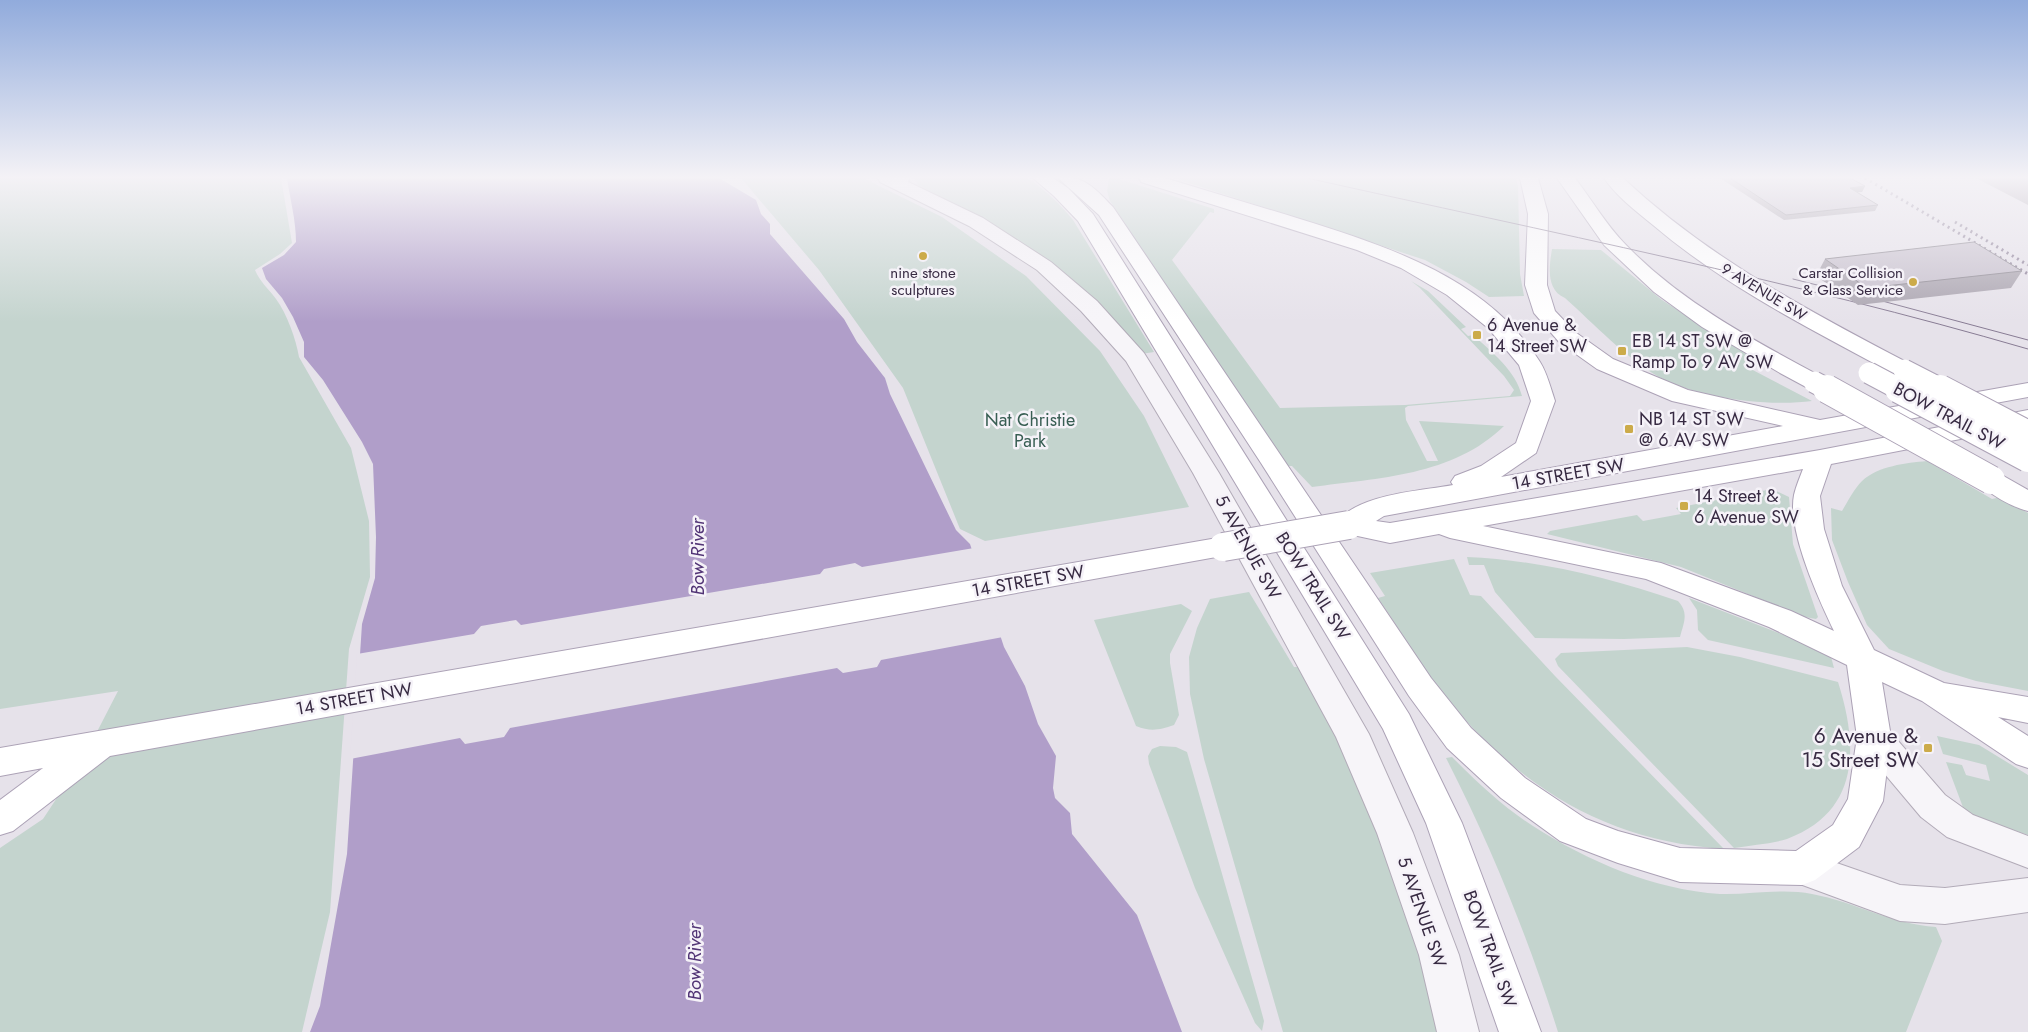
<svg xmlns="http://www.w3.org/2000/svg" width="2028" height="1032" font-family="Jost,sans-serif">
  <style>
    .green { fill: #c4d4ce }
    .water { fill: #b09ec9 }
    .pier { fill: #e6e2ea }
    .lines { fill: none; stroke-linecap: round; stroke-linejoin: round }
    .minor-casing { stroke: #b2abb8; stroke-width: 2 }
    .major-casing { stroke: #aca2b6; stroke-width: 2 }
    .minor { fill: #f7f5f9; fill-rule: evenodd }
    .major { fill: #fff; fill-rule: evenodd }
    .tram { stroke: #887c94; stroke-width: 1 }
    .rail { stroke: #887c94; stroke-width: 3; stroke-dasharray: 2 4; stroke-linecap: butt }
    .major-bridge-far1-casing { stroke: #aca2b6; stroke-width: 23; stroke-linecap: butt }
    .major-bridge-casing { stroke: #aca2b6; stroke-width: 30; stroke-linecap: butt }
    .major-bridge-far1 { stroke: #fff; stroke-width: 21 }
    .major-bridge { stroke: #fff; stroke-width: 28 }
    .wall { fill: #aba5b0 }
    .shaded-wall { fill: #8b8690 }
    .building { fill: #c7c0cd; stroke: #8b8690 }
    .poi-dot { fill: #ccab4a; stroke: #f5f2f8; stroke-width: 2 }
    .labels { text-anchor: middle; dominant-baseline: central; stroke-width: 5; stroke-linejoin: round; paint-order: stroke }
    .far-poi-label { font-size: 15px; fill: #372a42; stroke: #f5f2f8 }
    .far-street-label { font-size: 15px; fill: #372a42; stroke: #f5f2f8 }
    .poi-label { font-size: 18px; fill: #372a42; stroke: #f5f2f8; text-anchor: start }
    .street-label { font-size: 18px; fill: #372a42; stroke: #f5f2f8 }
    .park-label { font-size: 18px; fill: #385e53; stroke: #f5f2f8 }
    .water-label { font-size: 19px; font-style: italic; fill: #523576; stroke: #f5f2f8 }
    .near-poi-label { font-size: 21px; fill: #372a42; stroke: #f5f2f8; text-anchor: end }
  </style>
  <rect width="100%" height="100%" fill="#e6e2ea"/>
  <path class="green" d="M 0,178 L 281,178 L 292,243 L 280,254 L 255,270 C 260,282 268,288 276,299 C 287,314 296,339 299,357 L 351,448 L 369,521 L 370,577 L 349,649 L 330,912 L 302,1032 L 0,1032 L 0,848 L 43,819 L 84,757 L 118,691 L 0,709 Z
    M 741,178 L 863,178 L 942,217 L 1026,276 L 1100,351 L 1144,416 L 1189,507 L 985,541 L 960,529 L 903,388 L 819,270 Z
    M 914,178 L 1027,178 C 1045,189 1060,204 1073,220 L 1154,352 L 1141,354 L 965,210 L 918,185 Z
    M 1109,178 L 1116,178 L 1214,209 L 1214,213 L 1210,212 L 1172,260 L 1280,408 L 1405,405 L 1510,396 L 1514,390 L 1504,376 L 1420,288 L 1411,281 L 1428,291 L 1466,327 L 1461,329 L 1468,336 L 1473,335 C 1492,352 1516,371 1522,396 L 1408,406 L 1405,408 L 1406,420 L 1427,461 L 1438,461 L 1419,421 L 1504,426 C 1453,476 1378,478 1312,487 L 1292,466 L 1286,466 L 1110,201 L 1107,191 Z
    M 1174,178 L 1516,178 L 1518,186 L 1520,274 L 1524,296 L 1489,297 L 1466,282 L 1425,260 Z
    M 1552,249 L 1601,250 L 1662,300 L 1763,365 L 1747,367 L 1812,401 C 1768,407 1698,398 1659,377 C 1626,358 1594,324 1565,298 C 1546,290 1549,267 1552,249 Z
    M 1927,461 L 1992,499 L 2001,497 L 2028,513 L 2028,691 L 1976,681 L 1943,671 L 1889,649 L 1867,625 L 1848,582 L 1832,540 L 1831,508 L 1842,511 C 1848,501 1854,489 1862,481 C 1878,466 1906,463 1927,461 Z
    M 1772,489 L 1789,497 L 1793,544 L 1818,617 L 1816,619 L 1805,617 L 1681,567 L 1547,534 L 1550,531 L 1637,515 L 1643,521 L 1681,514 L 1676,508 Z
    M 1467,557 C 1539,560 1610,578 1678,601 C 1689,613 1684,622 1680,637 L 1624,639 L 1535,638 L 1495,592 L 1484,565 L 1469,565 Z
    M 1454,559 L 1470,595 L 1481,596 L 1555,676 L 1724,849 C 1614,842 1530,794 1458,712 C 1428,678 1404,636 1378,598 L 1385,596 L 1370,573 Z
    M 1249,592 L 1294,667 L 1303,667 L 1373,807 L 1444,1032 L 1283,1032 L 1204,759 L 1190,694 L 1189,657 L 1197,628 L 1210,599 Z
    M 1689,598 L 1830,653 L 1834,668 L 1708,640 L 1698,630 L 1697,610 Z
    M 1181,604 L 1192,611 L 1170,654 L 1170,663 L 1179,715 L 1174,725 C 1159,730 1151,732 1136,726 L 1094,620 Z
    M 1687,647 L 1740,657 L 1838,682 C 1858,745 1861,811 1787,839 C 1771,844 1751,845 1734,848 L 1558,666 L 1555,659 L 1561,653 Z
    M 1937,736 L 1979,745 L 2028,775 L 2028,835 L 1983,820 L 1964,810 L 1946,762 L 1962,765 L 1966,775 L 1990,781 L 1986,765 L 1943,754 Z
    M 1160,746 L 1176,747 L 1187,752 L 1258,999 L 1264,1021 L 1262,1031 L 1255,1023 L 1195,888 L 1149,764 L 1148,756 L 1152,749 Z
    M 1452,757 C 1477,782 1503,807 1533,826 C 1587,861 1655,890 1720,894 C 1750,895 1782,888 1812,894 C 1855,902 1891,924 1936,927 L 1942,941 L 1906,1032 L 1558,1032 C 1528,937 1491,846 1446,758 Z"/>
  <path class="water" d="M 287,178 L 719,178 L 756,200 L 761,214 L 770,224 L 770,234 L 844,319 L 857,342 L 885,378 L 890,394 L 956,530 L 970,544 L 1004,647 L 1025,686 L 1038,724 L 1056,756 L 1053,788 L 1055,798 L 1070,813 L 1072,834 L 1137,915 L 1182,1032 L 310,1032 L 320,1006 L 347,854 L 362,624 L 375,578 L 376,537 L 373,464 L 362,442 L 323,380 L 304,357 L 304,342 L 293,317 L 282,298 L 266,279 L 262,268 L 284,255 L 296,242 C 296,220 290,199 287,178 Z"/>
  <path class="pier" d="M 974,548 L 1003,637 L 881,660 L 877,667 L 843,673 L 837,668 L 510,728 L 504,737 L 465,744 L 460,738 L 350,759 L 357,654 L 474,634 L 481,626 L 516,620 L 521,625 L 820,574 L 824,569 L 855,563 L 862,567 Z"/>
  <g class="lines">
    <g class="minor-casing">
      <path id="minor" d="M 878,178 L 900,178 L 983,218 L 1051,262 L 1097,301 L 1144,353 L 1219,473 L 1369,734 L 1413,833 L 1459,955 L 1479,1032 L 1437,1032 L 1419,955 L 1377,833 L 1336,737 L 1193,473 L 1126,361 L 1081,311 L 1037,270 L 969,226 L 880,182 Z
        M 1874,723 L 1886,727 L 1945,795 L 1973,815 L 2028,836 L 2028,868 L 1947,837 L 1921,817 L 1862,747 L 1857,737 L 1862,727 Z
        M 1802,851 L 1900,885 L 1945,888 L 2028,878 L 2028,912 L 1945,924 L 1900,921 L 1789,880 L 1784,868 L 1789,856 Z"/>
    </g>
    <g class="major-casing">
      <path id="major" d="M 891,178 L 909,178 L 907,187 L 893,187 Z
        M 1033,178 L 1053,178 L 1068,188 L 1093,214 L 1409,714 L 1462,823 L 1541,1032 L 1499,1032 L 1426,823 L 1383,729 L 1078,221 L 1054,196 Z
        M 1058,178 C 1085,175 1095,189 1113,207 L 1431,678 L 1471,728 L 1525,778 L 1586,819 L 1618,831 L 1680,848 L 1796,851 L 1833,825 L 1848,799 L 1857,737 L 1847,665 L 1769,627 L 1646,579 L 1450,538 L 1439,534 L 1390,543 L 1339,532 L 1335,525 C 1354,494 1420,491 1453,485 L 1451,482 L 1455,476 L 1481,466 L 1516,443 L 1531,401 L 1519,365 L 1488,328 L 1447,295 L 1401,268 L 1357,250 L 1141,182 L 1139,178 L 1165,178 C 1210,192 1255,205 1300,219 C 1389,247 1487,278 1540,362 C 1547,373 1551,389 1555,401 L 1536,453 L 1501,477 L 1783,426 L 1672,401 L 1597,369 L 1559,342 L 1534,313 L 1525,285 L 1528,214 L 1520,178 L 1538,178 L 1548,214 L 1547,285 L 1555,311 L 1575,332 L 1613,359 L 1688,390 L 1820,420 L 2028,383 L 2028,397 L 1384,516 L 1376,521 L 1390,523 L 1820,450 L 2028,410 L 2028,426 L 1831,464 L 1820,496 L 1824,529 L 1842,586 L 1874,650 L 1944,683 L 2028,697 L 2028,723 L 1998,717 L 2028,736 L 2028,768 L 2016,764 L 1922,701 L 1882,682 L 1891,737 L 1883,801 L 1859,847 L 1815,880 L 1802,885 L 1680,882 L 1618,863 L 1560,841 L 1501,798 L 1447,748 L 1409,696 L 1261,463 L 1099,215 ZM 1803,469 C 1800,477 1796,486 1794,495 C 1787,530 1819,600 1834,631 L 1791,611 L 1661,563 L 1483,526 Z
        M 1557,178 L 1575,178 C 1592,200 1606,225 1626,245 C 1681,302 1753,340 1822,377 L 1826,382 L 1822,387 L 1814,389 L 1806,387 L 1780,373 L 1702,327 L 1654,292 L 1604,245 Z
        M 1604,178 L 1623,178 C 1708,258 1809,311 1912,365 L 1916,370 L 1912,375 L 1904,377 L 1896,375 C 1812,330 1726,287 1653,225 C 1636,211 1616,196 1604,178 Z
        M 1991,471 L 2000,474 L 2028,490 L 2028,511 C 2012,507 1987,494 1978,480 L 1982,474 Z
        M 1223,537 L 1233,540 L 1237,547 L 1233,554 L 110,756 L 13,831 L 0,835 L 0,800 L 43,768 L 0,776 L 0,748 Z"/>
    </g>
    <use href="#minor" class="minor"/>
    <use href="#major" class="major"/>
    <path class="tram" d="M 1307,178 C 1548,232 1791,280 2028,349
      M 1793,279 L 1849,293
      M 1871,298 L 2028,340"/>
    <path class="rail" d="M 1865,178 L 2028,274
      M 1955,222 L 2028,265"/>
    <g class="major-bridge-far1-casing">
      <path id="major-bridge-far1" d="M 1904,370 L 1943,390
        M 1869,373 L 1901,390
        M 1814,382 L 1829,390"/>
    </g>
    <g class="major-bridge-casing">
      <path id="major-bridge" d="M 1827,389 L 1991,480
        M 1899,389 L 2028,458
        M 1940,389 L 2028,435
        M 1223,547 L 1349,525"/>
    </g>
    <use href="#major-bridge-far1" class="major-bridge-far1"/>
    <use href="#major-bridge" class="major-bridge"/>
  </g>
  <path class="wall" d="M 1720,178 L 1850,178 L 1865,186 L 1862,192 L 1857,192 L 1878,205 L 1875,211 L 1784,220 Z
    M 1976,178 L 2028,178 L 2028,205 Z
    M 1825,259 L 2022,271 L 2011,288 L 1858,305 L 1816,276 Z"/>
  <path class="shaded-wall" d="M 1865,186 L 1862,192 L 1847,193 L 1850,188 Z"/>
  <path class="building" d="M 1730,178 L 1850,178 L 1865,186 L 1850,188 L 1878,205 L 1786,215 Z
    M 1974,242 L 2022,271 L 1867,288 L 1825,259 Z"/>
  <linearGradient id="sky" x2="0" y2="1"><stop stop-color="#91abdc"/><stop offset="0.55" stop-color="#f4f2f6"/><stop offset="1" stop-color="#f4f2f6" stop-opacity="0"/></linearGradient>
  <rect width="2028" height="322" fill="url(#sky)"/>
  <g class="poi-dot">
    <circle cx="923" cy="256" r="5"/>
    <circle cx="1913" cy="282" r="5"/>
    <rect x="1472" y="330" width="10" height="10" rx="2.5"/>
    <rect x="1617" y="346" width="10" height="10" rx="2.5"/>
    <rect x="1624" y="424" width="10" height="10" rx="2.5"/>
    <rect x="1679" y="501" width="10" height="10" rx="2.5"/>
    <rect x="1923" y="743" width="10" height="10" rx="2.5"/>
  </g>
  <g class="labels">
    <g class="far-poi-label">
      <text x="923" y="273">nine stone<tspan x="923" dy="17">sculptures</tspan></text>
      <text x="1903" y="273" text-anchor="end">Carstar Collision<tspan x="1903" dy="17">&amp; Glass Service</tspan></text>
    </g>
    <g class="far-street-label">
      <text transform="translate(1764 292) rotate(31)">9 AVENUE SW</text>
    </g>
    <g class="poi-label">
      <text x="1487" y="325">6 Avenue &amp;<tspan x="1487" dy="21">14 Street SW</tspan></text>
      <text x="1632" y="341">EB 14 ST SW @<tspan x="1632" dy="21">Ramp To 9 AV SW</tspan></text>
      <text x="1639" y="419">NB 14 ST SW<tspan x="1639" dy="21">@ 6 AV SW</tspan></text>
      <text x="1694" y="496">14 Street &amp;<tspan x="1694" dy="21">6 Avenue SW</tspan></text>
    </g>
    <g class="street-label">
      <text transform="translate(1949 416) rotate(28)">BOW TRAIL SW</text>
      <text transform="translate(1568 474) rotate(-10)">14 STREET SW</text>
      <text transform="translate(1248 547) rotate(61)">5 AVENUE SW</text>
      <text transform="translate(1028 581) rotate(-10)">14 STREET SW</text>
      <text transform="translate(1313 586) rotate(58)">BOW TRAIL SW</text>
      <text transform="translate(354 699) rotate(-10)">14 STREET NW</text>
      <text transform="translate(1422 912) rotate(71)">5 AVENUE SW</text>
      <text transform="translate(1490 949) rotate(70)">BOW TRAIL SW</text>
    </g>
    <g class="park-label">
      <text x="1030" y="420">Nat Christie<tspan x="1030" dy="21">Park</tspan></text>
    </g>
    <g class="water-label">
      <text transform="translate(697 557) rotate(-90)">Bow River</text>
      <text transform="translate(694 962) rotate(-90)">Bow River</text>
    </g>
    <g class="near-poi-label">
      <text x="1918" y="736">6 Avenue &amp;<tspan x="1918" dy="24">15 Street SW</tspan></text>
    </g>
  </g>
</svg>
